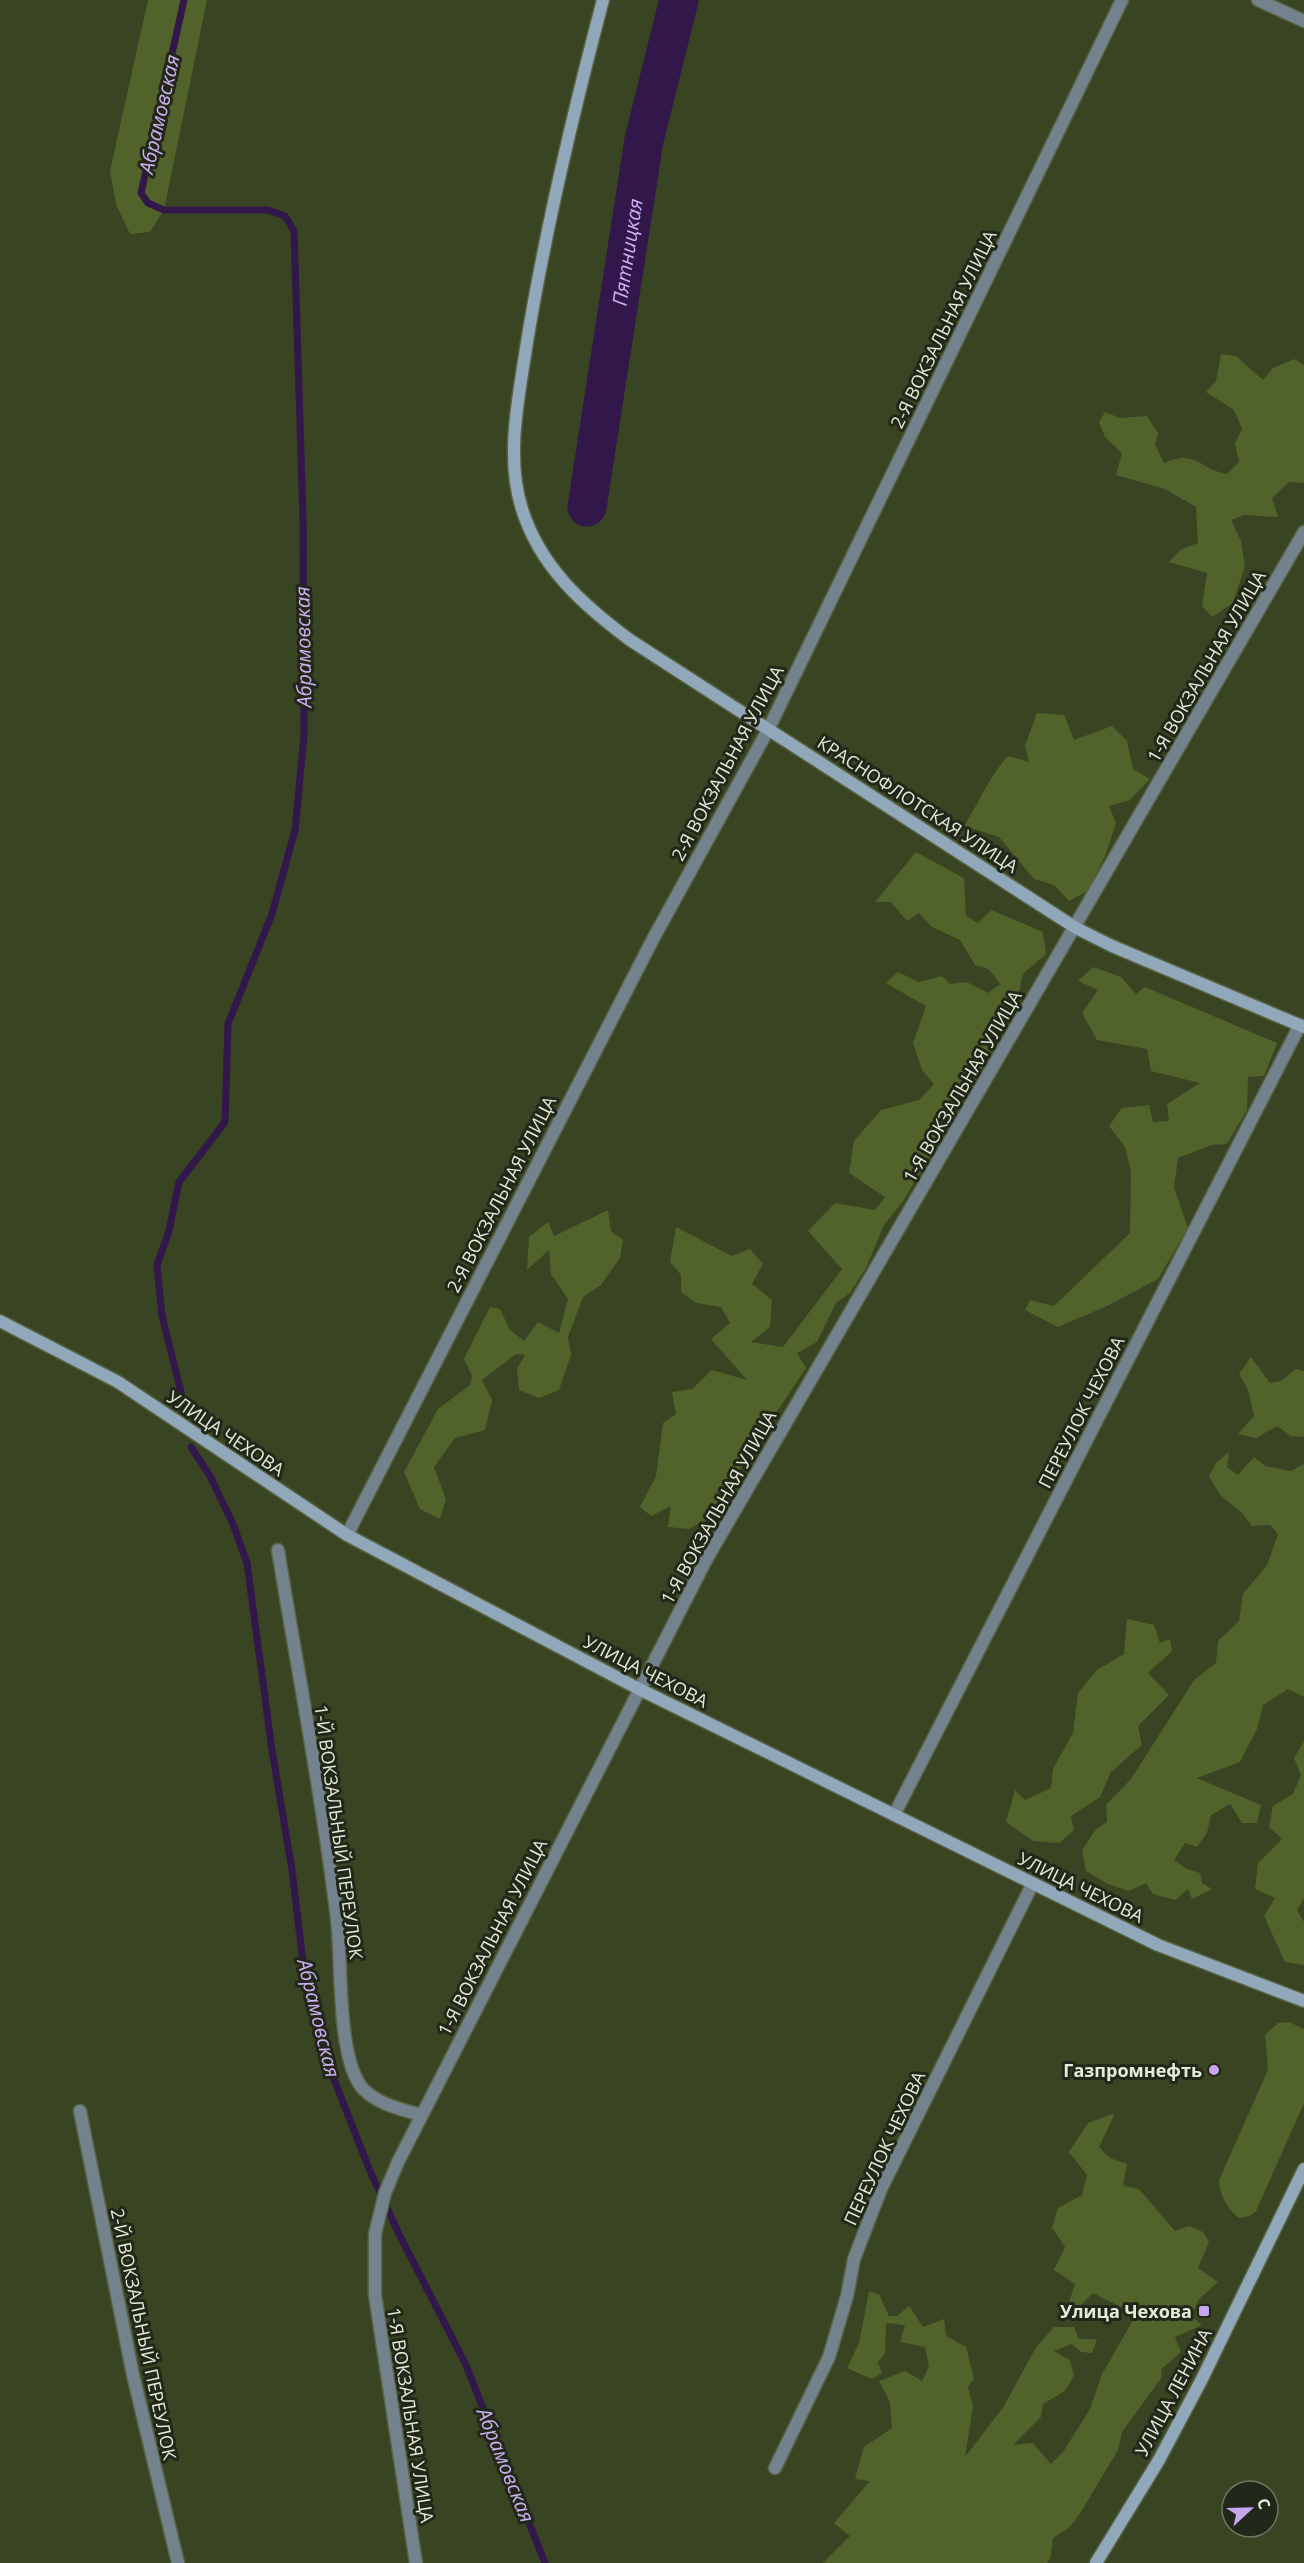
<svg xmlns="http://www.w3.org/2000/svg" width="1304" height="2563" font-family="'Open Sans',sans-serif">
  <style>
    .green { fill: #51632a }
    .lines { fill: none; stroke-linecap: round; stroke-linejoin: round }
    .stream { stroke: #31174a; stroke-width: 7 }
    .river { stroke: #31174a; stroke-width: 39 }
    .street-casing { stroke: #576243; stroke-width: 15 }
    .secondary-casing { stroke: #576243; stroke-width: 15 }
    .street { stroke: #74828e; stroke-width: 12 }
    .secondary { stroke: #91a7ba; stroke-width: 12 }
    .poi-dot { fill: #c7a6ef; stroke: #222819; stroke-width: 2 }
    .labels { text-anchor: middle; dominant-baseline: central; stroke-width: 6; stroke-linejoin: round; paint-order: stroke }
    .street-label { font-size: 18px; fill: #e4ecd8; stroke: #222819 }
    .poi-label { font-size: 18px; font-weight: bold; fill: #e4ecd8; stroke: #222819; text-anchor: end }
    .water-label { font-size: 20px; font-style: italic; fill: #ceb0f3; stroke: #222819 }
  </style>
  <rect width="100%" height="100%" fill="#384422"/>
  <path class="green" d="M 148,0 L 207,0 L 164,210 L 150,232 L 130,234 L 116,204 L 110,171 Z
    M 1221,354 L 1236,356 L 1263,380 L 1273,368 L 1294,359 L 1304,365 L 1304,483 L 1289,482 L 1272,498 L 1278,517 L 1244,515 L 1231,520 L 1241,541 L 1245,566 L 1233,603 L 1212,617 L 1202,606 L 1207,573 L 1169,562 L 1180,550 L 1198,543 L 1196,507 L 1165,489 L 1116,475 L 1122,453 L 1105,437 L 1099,422 L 1105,412 L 1120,418 L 1147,416 L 1158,433 L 1155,445 L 1164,463 C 1198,449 1196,468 1227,474 L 1239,462 L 1235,443 L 1242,429 L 1234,410 L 1206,392 L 1216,381 Z
    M 1037,713 L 1064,715 L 1074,740 L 1112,726 L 1127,741 L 1133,769 L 1150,779 L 1130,800 L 1109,806 L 1116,823 L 1105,856 L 1089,890 L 1069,901 L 1054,885 L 1034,879 L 999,837 L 964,826 C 979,803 989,776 1008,756 L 1029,762 L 1025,746 Z
    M 916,852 L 964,878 L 966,916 L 978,923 L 991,910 L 1043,932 L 1046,954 L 1023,974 L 1016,1005 L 968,1093 L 946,1106 L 950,1123 L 903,1201 L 884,1225 L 866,1268 L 850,1293 L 836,1303 L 817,1342 L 797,1353 L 806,1368 L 764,1431 L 747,1444 L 752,1456 L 731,1478 L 736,1488 L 721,1512 L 689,1529 L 668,1527 L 671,1506 L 651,1516 L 640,1507 L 656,1476 L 663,1423 L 676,1414 L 672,1392 L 692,1389 L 712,1370 L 747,1380 L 711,1339 L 730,1323 L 721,1307 L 696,1303 L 681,1292 L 681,1275 L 670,1262 L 676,1227 L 732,1256 L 750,1249 L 763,1264 L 752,1284 L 772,1300 L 770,1327 L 751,1342 L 783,1347 L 842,1269 L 808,1231 L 835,1203 L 875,1210 L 885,1197 L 849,1173 L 854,1141 L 881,1110 L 919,1100 L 934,1084 L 922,1070 L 913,1043 L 926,1006 L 886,983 L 898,972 L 919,982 L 942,976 L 950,984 L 967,982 L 988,993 L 1000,984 L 989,969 L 975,965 L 960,940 L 932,927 L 919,913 L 907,921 L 891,902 L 875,902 Z
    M 1093,967 L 1121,977 L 1136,994 L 1145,987 L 1277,1043 L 1264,1076 L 1248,1077 L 1247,1110 L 1227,1144 L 1212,1145 L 1178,1158 L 1174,1188 L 1188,1228 L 1158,1279 L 1107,1306 L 1058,1327 L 1025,1310 L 1030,1300 L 1054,1306 L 1130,1233 L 1131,1171 L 1125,1147 L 1109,1126 L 1122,1108 L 1149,1105 L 1153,1122 L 1169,1121 L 1167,1104 L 1200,1083 L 1151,1071 L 1147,1049 L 1097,1040 L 1082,1013 L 1098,990 L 1078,981 Z
    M 608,1210 L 611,1231 L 623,1240 L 620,1258 L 601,1285 L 583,1297 L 568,1337 L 571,1355 L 559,1390 L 539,1398 L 519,1390 L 517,1369 L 525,1355 L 516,1354 L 482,1380 L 492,1400 L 485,1430 L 455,1438 L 434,1467 L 446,1499 L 440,1519 L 420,1509 L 404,1472 L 438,1409 L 470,1385 L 472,1376 L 464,1359 L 490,1307 L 500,1309 L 510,1330 L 524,1341 L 538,1322 L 559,1333 L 568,1299 L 551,1274 L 549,1250 L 527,1270 L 529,1237 L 548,1222 L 554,1236 Z
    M 1251,1357 L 1270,1383 L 1281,1381 L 1296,1369 L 1304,1371 L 1304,1437 L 1291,1436 L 1277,1426 L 1256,1438 L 1238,1434 L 1254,1416 L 1248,1390 L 1239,1374 Z
    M 1229,1452 L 1227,1467 L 1238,1475 L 1254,1457 L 1265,1466 L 1291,1471 L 1304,1464 L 1304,1697 L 1288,1689 L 1263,1705 L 1257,1729 L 1240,1762 L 1197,1778 L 1261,1805 L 1257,1823 L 1242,1823 L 1230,1804 L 1211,1815 L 1207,1833 L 1197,1847 L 1185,1843 L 1174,1860 L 1187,1869 L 1200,1873 L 1202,1883 L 1212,1889 L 1192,1899 L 1188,1889 L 1175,1900 L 1153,1894 L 1146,1883 L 1129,1891 L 1108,1884 L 1086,1871 L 1082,1850 L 1096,1829 L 1107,1822 L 1106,1805 L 1131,1779 L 1194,1680 L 1216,1663 L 1218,1641 L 1239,1621 L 1243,1594 L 1267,1565 L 1278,1534 L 1270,1525 L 1252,1526 L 1243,1514 L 1220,1495 L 1209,1476 L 1216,1463 Z
    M 1127,1619 L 1154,1625 L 1160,1643 L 1170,1639 L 1172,1651 L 1148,1673 L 1169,1695 L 1138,1726 L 1142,1745 L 1111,1772 L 1100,1797 L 1071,1816 L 1074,1830 L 1059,1843 L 1033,1841 L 1006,1822 L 1015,1790 L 1025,1800 L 1051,1788 L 1053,1769 L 1073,1733 L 1078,1693 L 1097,1670 L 1124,1654 Z
    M 1304,1741 L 1304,1898 L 1297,1910 L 1304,1922 L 1304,1965 L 1285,1962 L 1264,1916 L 1275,1898 L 1255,1889 L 1258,1863 L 1282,1839 L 1269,1827 L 1273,1806 L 1293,1794 L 1301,1775 L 1294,1758 Z
    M 1289,2022 L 1304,2029 L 1304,2103 L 1256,2211 L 1250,2216 L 1239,2218 C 1228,2209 1219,2195 1219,2180 L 1268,2070 L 1265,2035 L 1278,2023 Z
    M 1115,2113 L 1099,2147 L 1110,2158 L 1127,2164 L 1123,2186 L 1139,2189 L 1175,2231 L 1189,2226 L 1203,2232 L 1209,2242 L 1198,2268 L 1218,2282 L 1199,2299 L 1191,2316 L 1202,2325 L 1175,2337 L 1181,2352 L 1161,2369 L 1162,2377 L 1122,2432 L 1118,2450 L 1081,2512 L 1070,2527 L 1053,2538 L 1050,2559 L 1047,2563 L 823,2563 L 850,2536 L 834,2523 L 870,2481 L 855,2479 L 864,2447 L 892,2428 L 890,2402 L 879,2381 L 905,2371 L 922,2381 L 929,2366 L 925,2347 L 900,2342 L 905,2325 L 886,2323 L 885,2354 L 878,2362 L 882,2373 L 872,2379 L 847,2368 L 859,2343 L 869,2291 L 879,2294 L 889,2316 L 897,2316 L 909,2306 L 923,2327 L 944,2319 L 946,2336 L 966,2347 L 974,2379 L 968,2387 L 973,2407 L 965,2457 L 1004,2406 L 1035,2349 L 1054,2327 L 1074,2327 L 1079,2339 L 1097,2339 L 1092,2353 L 1081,2352 L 1072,2344 L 1054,2351 L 1070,2360 L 1074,2376 L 1065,2391 L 1043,2404 L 1041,2417 L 1013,2445 L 1033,2443 L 1051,2464 L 1063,2452 L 1090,2409 L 1102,2374 L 1136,2315 L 1133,2306 L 1121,2307 L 1093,2293 L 1072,2314 L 1069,2302 L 1075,2284 L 1054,2270 L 1065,2247 L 1052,2228 L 1058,2208 L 1082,2195 L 1087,2175 L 1069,2152 L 1088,2123 Z"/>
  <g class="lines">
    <path class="stream" d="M 182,1396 L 162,1316 L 157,1265 L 169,1231 L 179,1182 L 225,1122 L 228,1024 L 272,914 L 295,830 L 304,736 L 303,519 L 294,231 L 285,216 L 268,210 L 164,210 L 148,203 L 141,193 L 184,0
      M 191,1447 L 210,1476 L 233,1524 L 247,1563 L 272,1750 L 292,1870 L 305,1979 L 326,2059 L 370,2171 L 399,2234 L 465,2363 L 545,2563"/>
    <path class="river" id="s1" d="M 587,507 L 644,140 L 679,0"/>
    <g class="street-casing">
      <path id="street" d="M 1258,0 L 1304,21
        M 347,1535 L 653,939 L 768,730 L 1122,0
        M 278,1550 C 298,1673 322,1796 337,1919 C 342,1962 337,2051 360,2085 C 373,2103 400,2109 421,2115
        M 894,1815 L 1300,1025
        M 80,2111 L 133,2375 L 178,2563
        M 775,2468 L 829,2357 L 847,2296 L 854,2259 L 881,2189 L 1033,1883
        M 416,2563 L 375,2295 L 375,2234 L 385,2193 L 398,2162 L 706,1560 L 1304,532"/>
    </g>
    <g class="secondary-casing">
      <path id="secondary" d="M 603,0 C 573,113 546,227 527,342 C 519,396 505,456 522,509 C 540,567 583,605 630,640 L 1076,928 L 1112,946 L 1304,1027
        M 0,1321 L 118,1382 L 347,1535 L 639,1689 L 1158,1945 L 1304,2001
        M 1096,2563 L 1159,2460 L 1202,2379 L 1304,2169"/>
    </g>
    <use href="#street" class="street"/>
    <use href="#secondary" class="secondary"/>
  </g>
  <g class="poi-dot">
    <circle cx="1214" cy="2070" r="6"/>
    <rect x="1198" y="2305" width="12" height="12" rx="3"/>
  </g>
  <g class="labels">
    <g class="street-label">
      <text transform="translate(943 329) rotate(-64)">2-Я ВОКЗАЛЬНАЯ УЛИЦА</text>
      <text transform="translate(1206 666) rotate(-60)">1-Я ВОКЗАЛЬНАЯ УЛИЦА</text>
      <text transform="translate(727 763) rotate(-62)">2-Я ВОКЗАЛЬНАЯ УЛИЦА</text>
      <text transform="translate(918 804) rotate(33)">КРАСНОФЛОТСКАЯ УЛИЦА</text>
      <text transform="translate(962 1086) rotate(-60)">1-Я ВОКЗАЛЬНАЯ УЛИЦА</text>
      <text transform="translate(501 1194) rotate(-63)">2-Я ВОКЗАЛЬНАЯ УЛИЦА</text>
      <text transform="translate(1081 1412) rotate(-63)">ПЕРЕУЛОК ЧЕХОВА</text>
      <text transform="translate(226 1433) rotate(34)">УЛИЦА ЧЕХОВА</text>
      <text transform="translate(718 1507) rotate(-61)">1-Я ВОКЗАЛЬНАЯ УЛИЦА</text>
      <text transform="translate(646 1671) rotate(27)">УЛИЦА ЧЕХОВА</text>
      <text transform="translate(339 1832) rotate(82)">1-Й ВОКЗАЛЬНЫЙ ПЕРЕУЛОК</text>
      <text transform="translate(1081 1887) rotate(26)">УЛИЦА ЧЕХОВА</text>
      <text transform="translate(492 1937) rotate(-63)">1-Я ВОКЗАЛЬНАЯ УЛИЦА</text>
      <text transform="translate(884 2148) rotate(-65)">ПЕРЕУЛОК ЧЕХОВА</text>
      <text transform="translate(144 2334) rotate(78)">2-Й ВОКЗАЛЬНЫЙ ПЕРЕУЛОК</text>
      <text transform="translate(1173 2392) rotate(-62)">УЛИЦА ЛЕНИНА</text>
      <text transform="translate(411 2415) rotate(81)">1-Я ВОКЗАЛЬНАЯ УЛИЦА</text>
    </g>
    <g class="poi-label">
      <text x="1202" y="2070">Газпромнефть</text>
      <text x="1192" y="2311">Улица Чехова</text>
    </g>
    <g class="water-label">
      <text transform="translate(159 114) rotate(-77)">Абрамовская</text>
      <text stroke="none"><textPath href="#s1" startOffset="258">Пятницкая</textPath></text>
      <text transform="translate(303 647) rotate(-91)">Абрамовская</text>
      <text transform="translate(319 2018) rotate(76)">Абрамовская</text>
      <text transform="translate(506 2465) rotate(68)">Абрамовская</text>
    </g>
  </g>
  <g transform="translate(1250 2509) rotate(68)"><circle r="28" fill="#222819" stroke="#707665" stroke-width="1.5"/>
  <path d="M0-4.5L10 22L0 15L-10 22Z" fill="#c7a6ef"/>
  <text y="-9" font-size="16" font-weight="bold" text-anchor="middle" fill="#e4ecd8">С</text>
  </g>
</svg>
